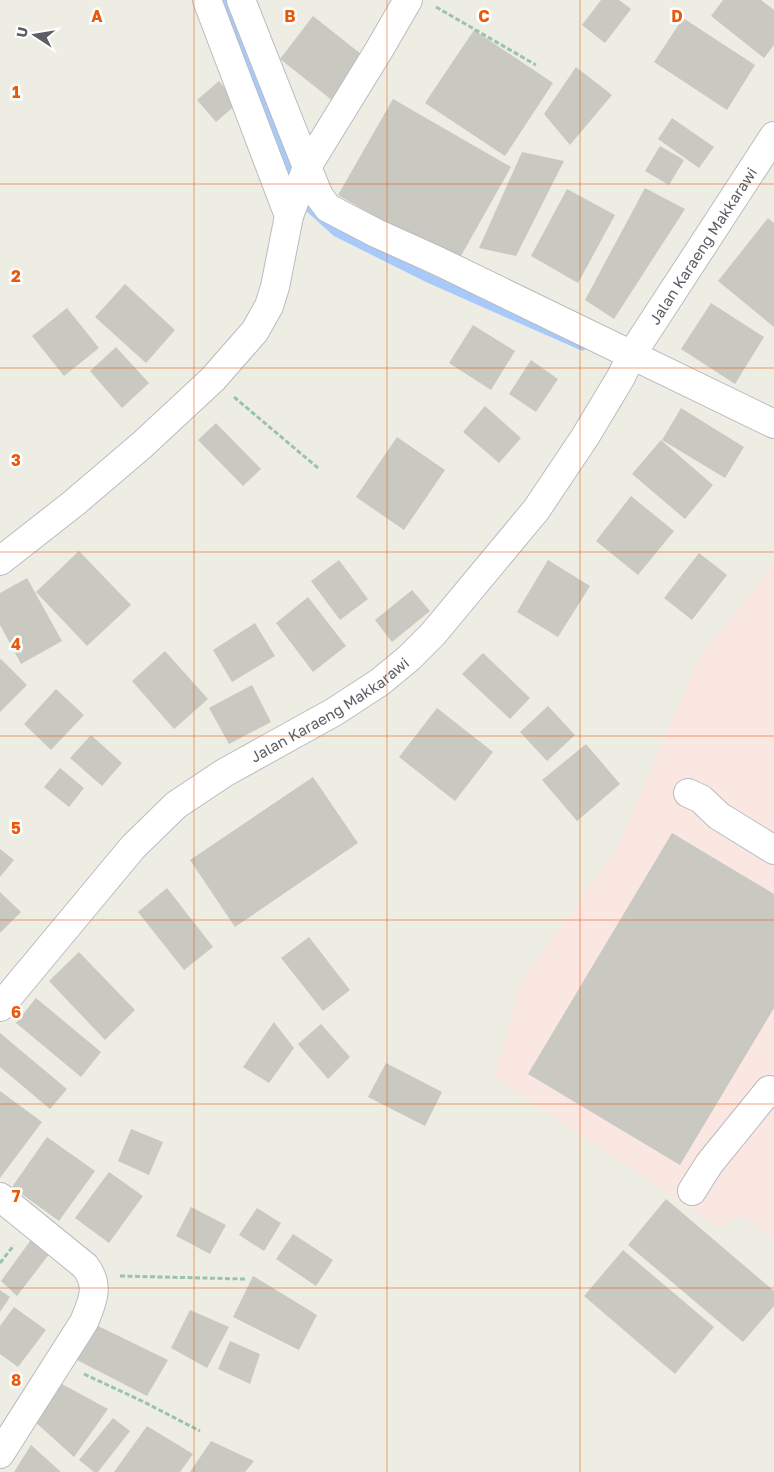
<svg xmlns="http://www.w3.org/2000/svg" width="774" height="1472" font-family="'Golos Text',sans-serif">
  <style>
    .medical { fill: #fae7e1 }
    .lines { fill: none; stroke-linecap: round; stroke-linejoin: round }
    .stream { stroke: #a7cafb; stroke-width: 9 }
    .building { fill: #c9c8c1 }
    .minor-casing { stroke: #b9bbc0; stroke-width: 30 }
    .path { stroke: #9ac3ab; stroke-width: 3; stroke-dasharray: 5 2.5; stroke-linecap: butt }
    .minor { stroke: #fff; stroke-width: 28 }
    .grid { fill: none; stroke: #e8590c; stroke-width: 1; stroke-opacity: 0.55 }
    .labels { text-anchor: middle; dominant-baseline: central; stroke-width: 5; stroke-linejoin: round; paint-order: stroke }
    .street-label { font-size: 15px; fill: #5c5e64; stroke: #fff }
    .grid-label { font-size: 16px; text-anchor: middle; font-weight: bold; fill: #e8590c; stroke: #fff; stroke-width: 5; stroke-linejoin: round; paint-order: stroke }
  </style>
  <rect width="100%" height="100%" fill="#eeede4"/>
  <path class="medical" d="M 774,556 L 774,1239 L 742,1216 L 718,1226 L 495,1077 L 521,981 L 615,852 L 701,654 L 765,576 Z"/>
  <g class="lines">
    <path class="stream" d="M 225,0 L 295,181
      M 302,198 L 305,204 L 336,232 L 430,279 L 582,346"/>
  </g>
  <path class="building" d="M 601,0 L 619,0 L 631,9 L 605,43 L 582,25 Z
    M 723,0 L 761,0 L 774,10 L 774,45 L 764,58 L 711,16 Z
    M 313,16 L 366,58 L 333,101 L 280,59 Z
    M 683,18 L 755,65 L 727,110 L 654,62 Z
    M 474,30 L 553,83 L 505,156 L 425,103 Z
    M 576,67 L 612,95 L 570,145 L 544,114 Z
    M 219,81 L 238,103 L 216,122 L 197,100 Z
    M 393,99 L 511,167 L 457,263 L 338,195 Z
    M 672,118 L 714,147 L 699,168 L 658,139 Z
    M 660,146 L 684,160 L 669,185 L 645,171 Z
    M 522,152 L 564,161 L 516,256 L 479,248 Z
    M 645,188 L 685,209 L 614,319 L 585,300 Z
    M 567,189 L 615,215 L 578,283 L 531,256 Z
    M 768,218 L 774,223 L 774,327 L 718,281 Z
    M 125,284 L 175,330 L 146,363 L 95,317 Z
    M 711,303 L 764,337 L 735,384 L 681,349 Z
    M 67,308 L 99,348 L 64,376 L 32,336 Z
    M 473,325 L 515,351 L 491,390 L 449,363 Z
    M 116,347 L 149,383 L 122,408 L 90,371 Z
    M 531,360 L 558,379 L 536,412 L 509,394 Z
    M 485,406 L 521,438 L 499,463 L 463,432 Z
    M 681,408 L 744,447 L 725,478 L 662,440 Z
    M 216,423 L 261,469 L 243,486 L 198,440 Z
    M 397,437 L 445,470 L 404,530 L 356,497 Z
    M 661,440 L 713,485 L 685,519 L 632,474 Z
    M 631,496 L 674,531 L 638,575 L 596,541 Z
    M 79,551 L 131,605 L 87,646 L 36,592 Z
    M 699,553 L 727,575 L 692,620 L 664,598 Z
    M 339,560 L 368,599 L 340,620 L 311,581 Z
    M 548,560 L 590,586 L 558,637 L 517,612 Z
    M 27,578 L 62,641 L 21,664 L 0,625 L 0,593 Z
    M 412,590 L 430,611 L 392,642 L 375,620 Z
    M 308,597 L 346,646 L 313,672 L 276,623 Z
    M 255,623 L 275,656 L 232,682 L 213,650 Z
    M 165,651 L 208,699 L 174,729 L 132,681 Z
    M 483,653 L 530,698 L 510,719 L 462,674 Z
    M 1,659 L 27,685 L 0,712 L 0,660 Z
    M 252,685 L 271,722 L 229,744 L 209,708 Z
    M 56,689 L 84,715 L 51,750 L 24,724 Z
    M 548,706 L 575,735 L 547,761 L 520,732 Z
    M 437,708 L 493,752 L 455,801 L 399,757 Z
    M 91,735 L 122,763 L 102,786 L 70,758 Z
    M 586,744 L 620,784 L 577,821 L 542,780 Z
    M 60,768 L 84,788 L 69,807 L 44,787 Z
    M 313,777 L 358,843 L 235,927 L 190,860 Z
    M 672,833 L 774,894 L 774,1008 L 680,1165 L 528,1074 Z
    M 0,849 L 14,860 L 0,877 Z
    M 167,888 L 213,947 L 184,970 L 138,912 Z
    M 0,892 L 21,912 L 0,933 Z
    M 309,937 L 350,990 L 323,1011 L 281,958 Z
    M 79,952 L 135,1010 L 105,1040 L 49,981 Z
    M 36,998 L 101,1052 L 81,1077 L 16,1023 Z
    M 274,1022 L 294,1048 L 269,1083 L 243,1067 Z
    M 321,1024 L 350,1057 L 328,1079 L 298,1044 Z
    M 0,1033 L 67,1089 L 50,1109 L 0,1067 Z
    M 386,1063 L 442,1092 L 425,1126 L 368,1097 Z
    M 0,1091 L 42,1122 L 0,1178 Z
    M 131,1129 L 163,1142 L 149,1175 L 118,1161 Z
    M 47,1137 L 95,1171 L 59,1221 L 12,1187 Z
    M 109,1172 L 143,1196 L 109,1243 L 75,1218 Z
    M 666,1199 L 774,1291 L 774,1306 L 743,1342 L 628,1245 Z
    M 191,1207 L 226,1225 L 210,1254 L 176,1236 Z
    M 257,1208 L 281,1223 L 264,1251 L 239,1235 Z
    M 293,1234 L 333,1260 L 316,1286 L 276,1259 Z
    M 33,1237 L 53,1249 L 17,1296 L 1,1281 Z
    M 623,1250 L 714,1327 L 675,1374 L 584,1296 Z
    M 253,1276 L 317,1315 L 299,1350 L 233,1317 Z
    M 0,1290 L 10,1297 L 0,1312 Z
    M 14,1307 L 46,1330 L 18,1367 L 0,1354 L 0,1326 Z
    M 190,1310 L 229,1327 L 207,1368 L 171,1348 Z
    M 94,1324 L 168,1360 L 147,1396 L 77,1360 Z
    M 230,1341 L 260,1354 L 250,1384 L 218,1369 Z
    M 62,1384 L 108,1409 L 74,1457 L 33,1420 Z
    M 113,1418 L 130,1431 L 98,1472 L 94,1472 L 79,1460 Z
    M 147,1426 L 193,1454 L 180,1472 L 114,1472 Z
    M 211,1441 L 254,1461 L 245,1472 L 190,1472 Z
    M 31,1445 L 61,1472 L 14,1472 Z"/>
  <g class="lines">
    <g class="minor-casing">
      <g id="minor">
        <path d="M 207,0 L 289,216"/>
        <path d="M 241,0 L 307,167 L 319,196 L 328,208 L 376,233 L 438,261 L 774,424"/>
        <path d="M 0,561 L 74,503 L 142,445 L 213,379 L 255,331 L 269,306 L 275,287 L 289,216 L 307,167 L 379,50 L 408,0"/>
        <path d="M 688,793 L 701,799 L 719,816 L 774,850"/>
        <path id="s1" d="M 0,1007 L 133,847 L 176,805 L 224,773 L 334,712 L 380,682 L 409,658 L 433,634 L 536,510 L 585,437 L 621,377 L 632,354 L 774,136"/>
        <path d="M 692,1191 L 709,1164 L 769,1090 L 774,1093"/>
        <path d="M 0,1197 L 85,1266 C 100,1285 93,1301 84,1322 L 0,1454"/>
      </g>
    </g>
    <path class="path" d="M 436,7 L 536,65
      M 234,397 L 318,468
      M 0,1263 L 14,1245
      M 120,1276 L 245,1279
      M 84,1374 L 142,1401 L 200,1431"/>
    <use href="#minor" class="minor"/>
  </g>
  <path class="grid" d="M 194,0 L 194,1472M 387,0 L 387,1472M 580,0 L 580,1472M 0,184 L 774,184M 0,368 L 774,368M 0,552 L 774,552M 0,736 L 774,736M 0,920 L 774,920M 0,1104 L 774,1104M 0,1288 L 774,1288"/>
  <g class="labels">
    <g class="street-label">
      <text stroke="none"><textPath href="#s1" startOffset="1052">Jalan Karaeng Makkarawi</textPath></text>
      <text stroke="none"><textPath href="#s1" startOffset="449">Jalan Karaeng Makkarawi</textPath></text>
    </g>
  </g>
  <g class="grid-label">
    <text x="97" y="22">A</text>
    <text x="290" y="22">B</text>
    <text x="484" y="22">C</text>
    <text x="677" y="22">D</text>
    <text x="16" y="98">1</text>
    <text x="16" y="282">2</text>
    <text x="16" y="466">3</text>
    <text x="16" y="650">4</text>
    <text x="16" y="834">5</text>
    <text x="16" y="1018">6</text>
    <text x="16" y="1202">7</text>
    <text x="16" y="1386">8</text>
  </g>
  <g transform="translate(35 35) rotate(282)" stroke="#ffffff" stroke-width="4" paint-order="stroke">
  <path d="M0-4L9 19L0 12L-9 19Z" fill="#5c5e64"/>
  <text y="-8" font-size="14" font-weight="bold" text-anchor="middle" fill="#5c5e64">U</text>
  </g>
</svg>
